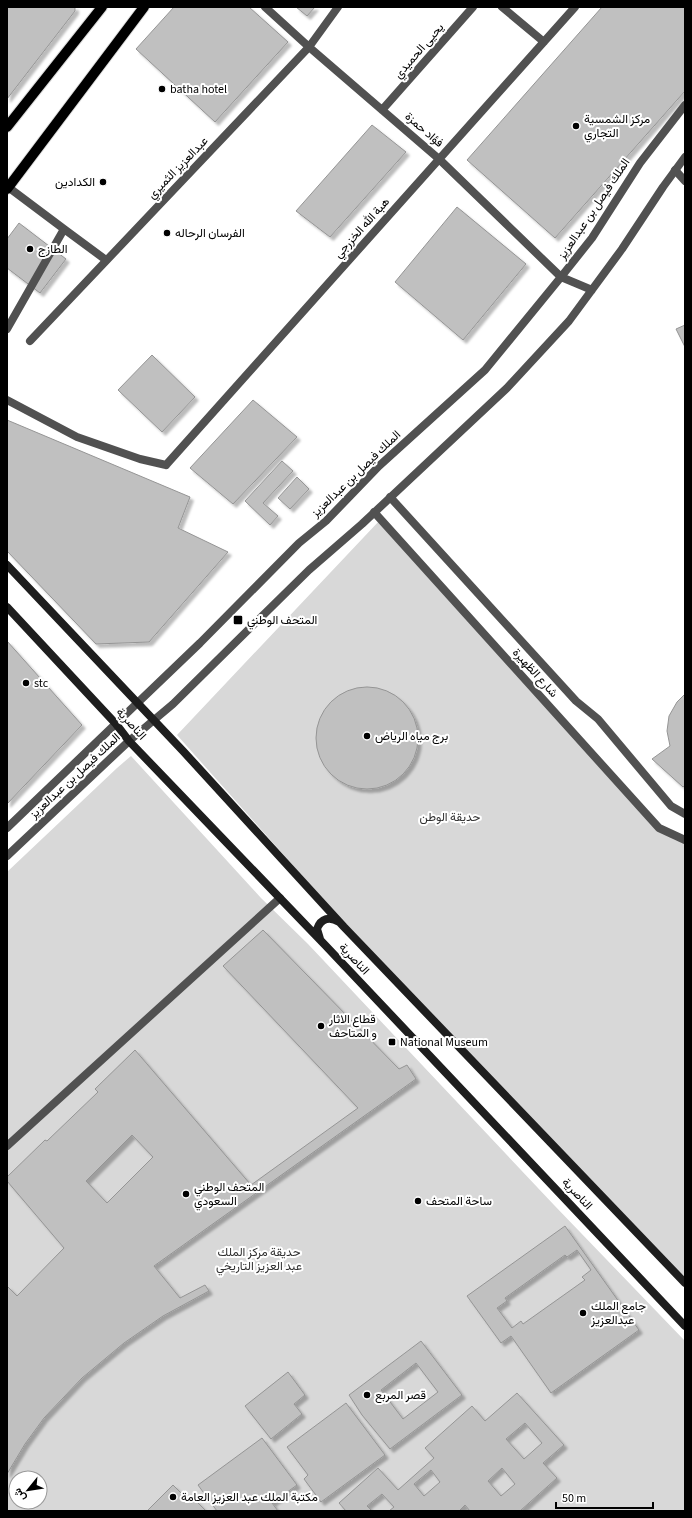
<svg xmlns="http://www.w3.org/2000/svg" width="692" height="1518" font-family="'Source Sans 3',Vazirmatn,sans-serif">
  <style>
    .green { fill: #d8d8d8; fill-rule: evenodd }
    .building { fill: #c0c0c0; stroke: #959595; fill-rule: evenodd; filter: url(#shadow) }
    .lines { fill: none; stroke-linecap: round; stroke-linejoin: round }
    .primary-casing { stroke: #dbdbdb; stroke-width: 12 }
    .minor { stroke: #515151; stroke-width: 8 }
    .tertiary { stroke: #515151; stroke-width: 8 }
    .secondary { stroke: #1e1e1e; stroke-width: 8 }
    .primary { stroke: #000; stroke-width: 10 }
    .poi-dot { fill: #000; stroke: #fff; stroke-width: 1.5 }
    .labels { text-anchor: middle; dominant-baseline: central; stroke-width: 4; stroke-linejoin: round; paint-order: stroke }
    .street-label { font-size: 12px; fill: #000; stroke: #fff }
    .poi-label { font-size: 12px; fill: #000; stroke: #fff; text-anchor: start }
    .park-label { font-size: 12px; fill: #2f2f2f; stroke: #fff }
  </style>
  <defs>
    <filter id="shadow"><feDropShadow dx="3.5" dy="3.5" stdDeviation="1" flood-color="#0004"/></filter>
  </defs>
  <rect width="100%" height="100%" fill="#fff"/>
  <path class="green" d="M 380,520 L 661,827 L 685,838 L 685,1279 L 346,925 L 177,735 Z
    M 131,756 L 261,898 L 308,944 L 554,1205 L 685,1341 L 685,1511 L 7,1511 L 7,872 L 117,768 ZM 16,1478 L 40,1478 L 40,1502 L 16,1502 Z"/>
  <path class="building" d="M 7,7 L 75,7 L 75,11 L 7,99 Z
    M 174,7 L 249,7 L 288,42 L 215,122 L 136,49 Z
    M 296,7 L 315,7 L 307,16 Z
    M 602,7 L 685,7 L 685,91 L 555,238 L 467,160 Z
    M 372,125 L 406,152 L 330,237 L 296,211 Z
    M 457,207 L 526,264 L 463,340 L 395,282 Z
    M 19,223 L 66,259 L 40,293 L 7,268 L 7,239 Z
    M 685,325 L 685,347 L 676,329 Z
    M 152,355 L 195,397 L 162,432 L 118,390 Z
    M 253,400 L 297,437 L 233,504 L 190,468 Z
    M 7,420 L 190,497 L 178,528 L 228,552 L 149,642 L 96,644 L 7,551 Z
    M 282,461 L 293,471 L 263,503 L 278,516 L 270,525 L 245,501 Z
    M 297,477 L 309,489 L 290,509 L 278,498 Z
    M 7,641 L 82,725 L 7,804 Z
    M316 738a51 51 0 1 1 102 0a51 51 0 1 1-102 0Z
    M 685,694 L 685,785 L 683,787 L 652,759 L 670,746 L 667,731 L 669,716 L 677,702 Z
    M 263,930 L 399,1069 L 407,1065 L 416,1079 L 154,1266 L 180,1298 L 205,1285 L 209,1291 L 163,1316 L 124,1343 L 82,1378 L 44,1418 L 25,1444 L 7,1474 L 7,1286 L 17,1296 L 64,1248 L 7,1181 L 7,1177 L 45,1140 L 47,1141 L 98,1092 L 95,1089 L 135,1050 L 251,1185 L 358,1108 L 223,966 ZM 132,1135 L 153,1157 L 107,1203 L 86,1181 Z
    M 565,1226 L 639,1330 L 551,1393 L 511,1336 L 501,1343 L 467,1296 ZM 577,1250 L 591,1270 L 582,1277 L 585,1280 L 523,1324 L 521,1321 L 512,1328 L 497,1308 L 507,1301 L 505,1298 L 565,1255 L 567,1257 Z
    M 421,1341 L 462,1395 L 390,1449 L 362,1415 L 349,1395 ZM 416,1363 L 438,1392 L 403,1419 L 381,1390 Z
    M 288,1372 L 305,1395 L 294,1404 L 302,1414 L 271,1439 L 245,1406 Z
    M 517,1393 L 564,1445 L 543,1463 L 557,1478 L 520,1511 L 470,1511 L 465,1505 L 459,1511 L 389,1511 L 394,1507 L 382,1494 L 367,1506 L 372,1511 L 346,1511 L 339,1503 L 378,1468 L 398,1490 L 434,1458 L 425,1448 L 472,1406 L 485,1421 ZM 525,1423 L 542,1443 L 524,1459 L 506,1439 ZM 502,1468 L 515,1484 L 501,1496 L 488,1481 ZM 431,1470 L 440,1482 L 424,1496 L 414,1484 Z
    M 346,1403 L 385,1455 L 321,1502 L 304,1479 L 308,1475 L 287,1447 Z
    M 262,1438 L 297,1485 L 272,1503 L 278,1511 L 217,1511 L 198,1485 Z
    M 173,1485 L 191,1503 L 195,1500 L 206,1511 L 147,1511 Z"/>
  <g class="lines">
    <g class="primary-casing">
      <path id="primary" d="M 7,127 L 102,7
        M 7,189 L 144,7"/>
    </g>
    <path class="minor" d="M 265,7 L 309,47 L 439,159 L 561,277
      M 502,7 L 544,42
      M 382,110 L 473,7
      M 675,170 L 685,181
      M 64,229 L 106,260
      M 7,329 L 64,229 L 8,187
      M 30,341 L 309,47 L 338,7
      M 7,400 L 77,437 L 140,459 L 166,465
      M 166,465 L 575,7
      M 7,1146 L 280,898"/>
    <path class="tertiary" d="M 561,277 L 592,290
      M 390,497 L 576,701 L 598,719 L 671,806 L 685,814
      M 374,512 L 659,828 L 685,840
      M 7,828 L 200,643 L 299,543 L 326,521 L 379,466 L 485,370 L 561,277 L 592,238 L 640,163 L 685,105
      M 7,856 L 129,741 L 173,704 L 309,570 L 362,524 L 507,388 L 569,321 L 622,249 L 663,187 L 685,157"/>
    <path class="secondary" d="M 7,565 L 183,751 L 344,927 L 685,1283
      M 7,607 L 116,724 L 129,741 L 325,945 L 685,1326
      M 320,939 L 317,929 C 321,918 330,916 339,922"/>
    <use href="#primary" class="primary"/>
  </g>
  <g class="poi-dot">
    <circle cx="162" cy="89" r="4"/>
    <circle cx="576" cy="126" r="4"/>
    <circle cx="103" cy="182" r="4"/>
    <circle cx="167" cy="233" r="4"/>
    <circle cx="30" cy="249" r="4"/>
    <rect x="233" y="615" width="10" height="10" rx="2"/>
    <circle cx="26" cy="683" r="4"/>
    <circle cx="367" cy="736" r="4"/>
    <circle cx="321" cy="1026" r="4"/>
    <rect x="388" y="1038" width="8" height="8" rx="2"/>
    <circle cx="186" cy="1194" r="4"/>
    <circle cx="418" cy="1201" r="4"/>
    <circle cx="583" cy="1313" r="4"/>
    <circle cx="367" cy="1395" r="4"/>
    <circle cx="173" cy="1497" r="4"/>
  </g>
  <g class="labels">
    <g class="street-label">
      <text transform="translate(419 51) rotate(-49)">يحيى الحميدي</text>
      <text transform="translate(424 130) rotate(41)">فؤاد حمزة</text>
      <text transform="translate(178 168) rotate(-46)">عبدالعزيز الثميري</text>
      <text transform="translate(594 209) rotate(-56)">الملك فيصل بن عبدالعزيز</text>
      <text transform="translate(362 228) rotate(-48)">هبة الله الخزرجي</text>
      <text transform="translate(356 474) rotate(-44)">الملك فيصل بن عبدالعزيز</text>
      <text transform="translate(535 673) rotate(48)">شارع الظهيرة</text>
      <text transform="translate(131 724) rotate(48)">الناصرية</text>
      <text transform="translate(75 776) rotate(-43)">الملك فيصل بن عبدالعزيز</text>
      <text transform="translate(354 959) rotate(47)">الناصرية</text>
      <text transform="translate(577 1194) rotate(47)">الناصرية</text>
    </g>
    <g class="poi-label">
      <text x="170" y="89">batha hotel</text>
      <text x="584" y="119">مركز الشمسية<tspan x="584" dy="14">التجاري</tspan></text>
      <text x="95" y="182" text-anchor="end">الكدادين</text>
      <text x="175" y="233">الفرسان الرحاله</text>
      <text x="38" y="249">الطازج</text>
      <text x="247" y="620">المتحف الوطني</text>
      <text x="34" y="683">stc</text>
      <text x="375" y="736">برج مياه الرياض</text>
      <text x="329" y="1019">قطاع الاثار<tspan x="329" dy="14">و المتاحف</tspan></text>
      <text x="400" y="1042">National Museum</text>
      <text x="194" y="1187">المتحف الوطني<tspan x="194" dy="14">السعودي</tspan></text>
      <text x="426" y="1201">ساحة المتحف</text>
      <text x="591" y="1306">جامع الملك<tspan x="591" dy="14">عبدالعزيز</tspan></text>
      <text x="375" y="1395">قصر المربع</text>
      <text x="181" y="1497">مكتبة الملك عبد العزيز العامة</text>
    </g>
    <g class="park-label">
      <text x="450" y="817">حديقة الوطن</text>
      <text x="259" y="1252">حديقة مركز الملك<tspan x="259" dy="14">عبد العزيز التاريخي</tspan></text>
    </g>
  </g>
  <rect width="692" height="1518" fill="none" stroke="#000000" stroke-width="16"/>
  <g transform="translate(28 1490) rotate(240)"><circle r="19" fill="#ffffff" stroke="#999999"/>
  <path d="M0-3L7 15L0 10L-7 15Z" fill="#000000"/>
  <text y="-6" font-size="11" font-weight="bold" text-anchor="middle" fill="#000000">ش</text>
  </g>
  <path d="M556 1502v6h97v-6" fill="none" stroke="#000000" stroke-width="2"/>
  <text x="562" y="1502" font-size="12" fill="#000000" stroke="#ffffff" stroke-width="3" paint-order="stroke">50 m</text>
</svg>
